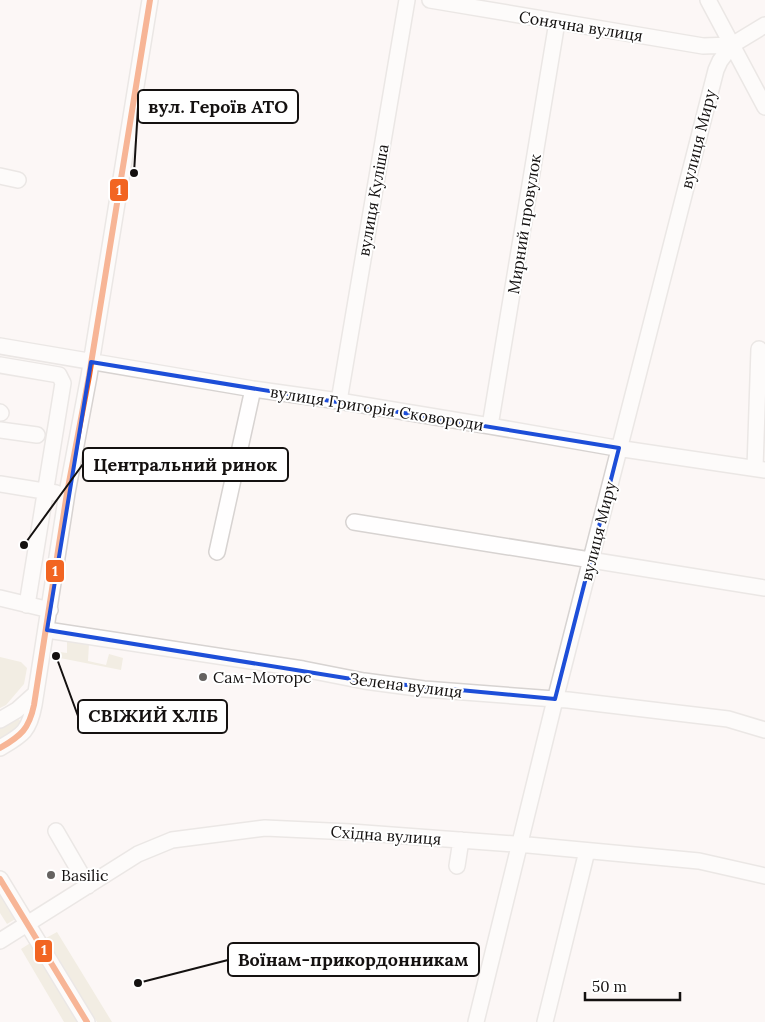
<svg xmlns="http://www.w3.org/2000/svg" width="765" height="1022" font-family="Lora,serif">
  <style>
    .green { fill: #e7e0cc }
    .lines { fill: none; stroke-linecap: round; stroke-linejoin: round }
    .minor-casing { stroke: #d7d3d1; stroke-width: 18 }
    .minor { stroke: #fffefe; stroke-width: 15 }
    .bus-1-casing { stroke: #fff; stroke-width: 10 }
    .bus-1 { stroke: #f26522; stroke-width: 6 }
    .marked { fill: none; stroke: #1d4ed8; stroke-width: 4; stroke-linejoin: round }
    .poi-dot { fill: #656260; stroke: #fff; stroke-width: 2 }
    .labels { text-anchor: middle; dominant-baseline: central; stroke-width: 4; stroke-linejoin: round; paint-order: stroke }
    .street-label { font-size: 16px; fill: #141110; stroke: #fff }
    .poi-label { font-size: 16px; fill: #141110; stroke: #fff; text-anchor: start }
    .leader { fill: none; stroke: #141110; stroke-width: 2 }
    .callout-dot { fill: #141110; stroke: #fff; stroke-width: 2 }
    .callout { fill: #fff; stroke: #141110; stroke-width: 2 }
    .callout-label { font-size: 18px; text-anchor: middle; font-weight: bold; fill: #141110 }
    .line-badge { stroke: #fff; stroke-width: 2 }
    .badge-label { font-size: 14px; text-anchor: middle; font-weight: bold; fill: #fff }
  </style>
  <rect width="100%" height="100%" fill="#fcf7f5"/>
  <path class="green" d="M 67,641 L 89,644 L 88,661 L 106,665 L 109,654 L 123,658 L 121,670 L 60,658 L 60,652 L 67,653 Z
    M 0,657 L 21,662 L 27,668 L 24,684 L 6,705 L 0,708 Z
    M 19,719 L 22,724 L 0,745 L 0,727 L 10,722 Z
    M 0,890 L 17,918 L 7,924 L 0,913 Z
    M 57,932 L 112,1022 L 97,1022 L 46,938 Z
    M 35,940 L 82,1022 L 64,1022 L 21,949 Z"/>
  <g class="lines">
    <g class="minor-casing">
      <path id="minor" d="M 430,0 L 703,46 L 732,45 L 765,25
        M 708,0 L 765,107
        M 0,176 L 18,180
        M 0,346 L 253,389 L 339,401 L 490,426 L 610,447 L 765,470
        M 0,365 L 59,375 L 63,383 L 27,605
        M 339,401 L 407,0
        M 0,412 L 1,413
        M 490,426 L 557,22
        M 0,430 L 37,435
        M 755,468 L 759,349
        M 0,484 L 56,493
        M 354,522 L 765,588
        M 217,552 L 253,389
        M 0,598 L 50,610
        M 47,630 L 303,669 L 364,681 L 424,689 L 568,700 L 728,719 L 765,730
        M 0,720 L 17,710 L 36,693
        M 0,748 C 22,735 29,732 34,705 L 67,493 L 89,376 L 150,0
        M 56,831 L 88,886
        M 457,866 L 461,840
        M 0,879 L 87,1022
        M 0,941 L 138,854 L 172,840 L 265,828 L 351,832 L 528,845 L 699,861 L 765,876
        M 476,1022 L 553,708 L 716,70 L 720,61 L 732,45
        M 545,1022 L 587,851"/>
    </g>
    <use href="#minor" class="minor"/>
    <g class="bus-1-casing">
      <path id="bus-1" d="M 0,748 C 21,736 29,729 34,705 L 67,493 L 89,376 L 150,0
        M 0,879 L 87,1022"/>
    </g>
    <use href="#bus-1" class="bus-1"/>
  </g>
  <path d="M0 0H765V1022H0ZM 91,362 L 619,448 L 555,699 L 364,681 L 47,630 Z" fill="#fcf7f5" fill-opacity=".55" fill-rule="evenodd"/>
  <path class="marked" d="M 91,362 L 619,448 L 555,699 L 364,681 L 47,630 Z"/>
  <g class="poi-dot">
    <circle cx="203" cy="677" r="5"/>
    <circle cx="51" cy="875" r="5"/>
  </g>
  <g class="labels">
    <g class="street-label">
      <text transform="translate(581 26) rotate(9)">Сонячна вулиця</text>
      <text transform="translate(698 139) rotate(-76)">вулиця Миру</text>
      <text transform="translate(373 200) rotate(-80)">вулиця Куліша</text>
      <text transform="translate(524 224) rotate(-81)">Мирний провулок</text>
      <text transform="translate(377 408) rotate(9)">вулиця Григорія Сковороди</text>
      <text transform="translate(598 531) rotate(-76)">вулиця Миру</text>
      <text transform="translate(406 685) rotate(7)">Зелена вулиця</text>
      <text transform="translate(386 835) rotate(4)">Східна вулиця</text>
    </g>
    <g class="poi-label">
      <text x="213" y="677">Сам-Моторс</text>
      <text x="61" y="875">Basilic</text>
    </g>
  </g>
  <path class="leader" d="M134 173L138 107M24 545L83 464M56 656L78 716M138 983L228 960"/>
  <g class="callout-dot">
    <circle cx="134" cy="173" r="5"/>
    <circle cx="24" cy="545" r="5"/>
    <circle cx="56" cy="656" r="5"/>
    <circle cx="138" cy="983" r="5"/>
  </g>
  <g class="callout">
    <rect x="138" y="90" width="160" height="33" rx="5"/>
    <rect x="83" y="448" width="205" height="33" rx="5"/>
    <rect x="78" y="700" width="149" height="33" rx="5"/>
    <rect x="228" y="943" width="251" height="33" rx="5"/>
  </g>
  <g class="callout-label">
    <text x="218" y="113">вул. Героїв АТО</text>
    <text x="185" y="471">Центральний ринок</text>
    <text x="153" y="722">СВІЖИЙ ХЛІБ</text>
    <text x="353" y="966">Воїнам-прикордонникам</text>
  </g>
  <g class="line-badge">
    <rect x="109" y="178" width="20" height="24" rx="5" fill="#f26522"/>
    <rect x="45" y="559" width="20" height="24" rx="5" fill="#f26522"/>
    <rect x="34" y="939" width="19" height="24" rx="5" fill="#f26522"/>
  </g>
  <g class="badge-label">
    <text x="119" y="195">1</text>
    <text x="55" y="576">1</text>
    <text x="44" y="955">1</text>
  </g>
  <path d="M585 992v8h95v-8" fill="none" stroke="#141110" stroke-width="2.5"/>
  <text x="592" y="992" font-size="15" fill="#141110" stroke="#ffffff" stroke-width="4" paint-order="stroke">50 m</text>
</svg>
